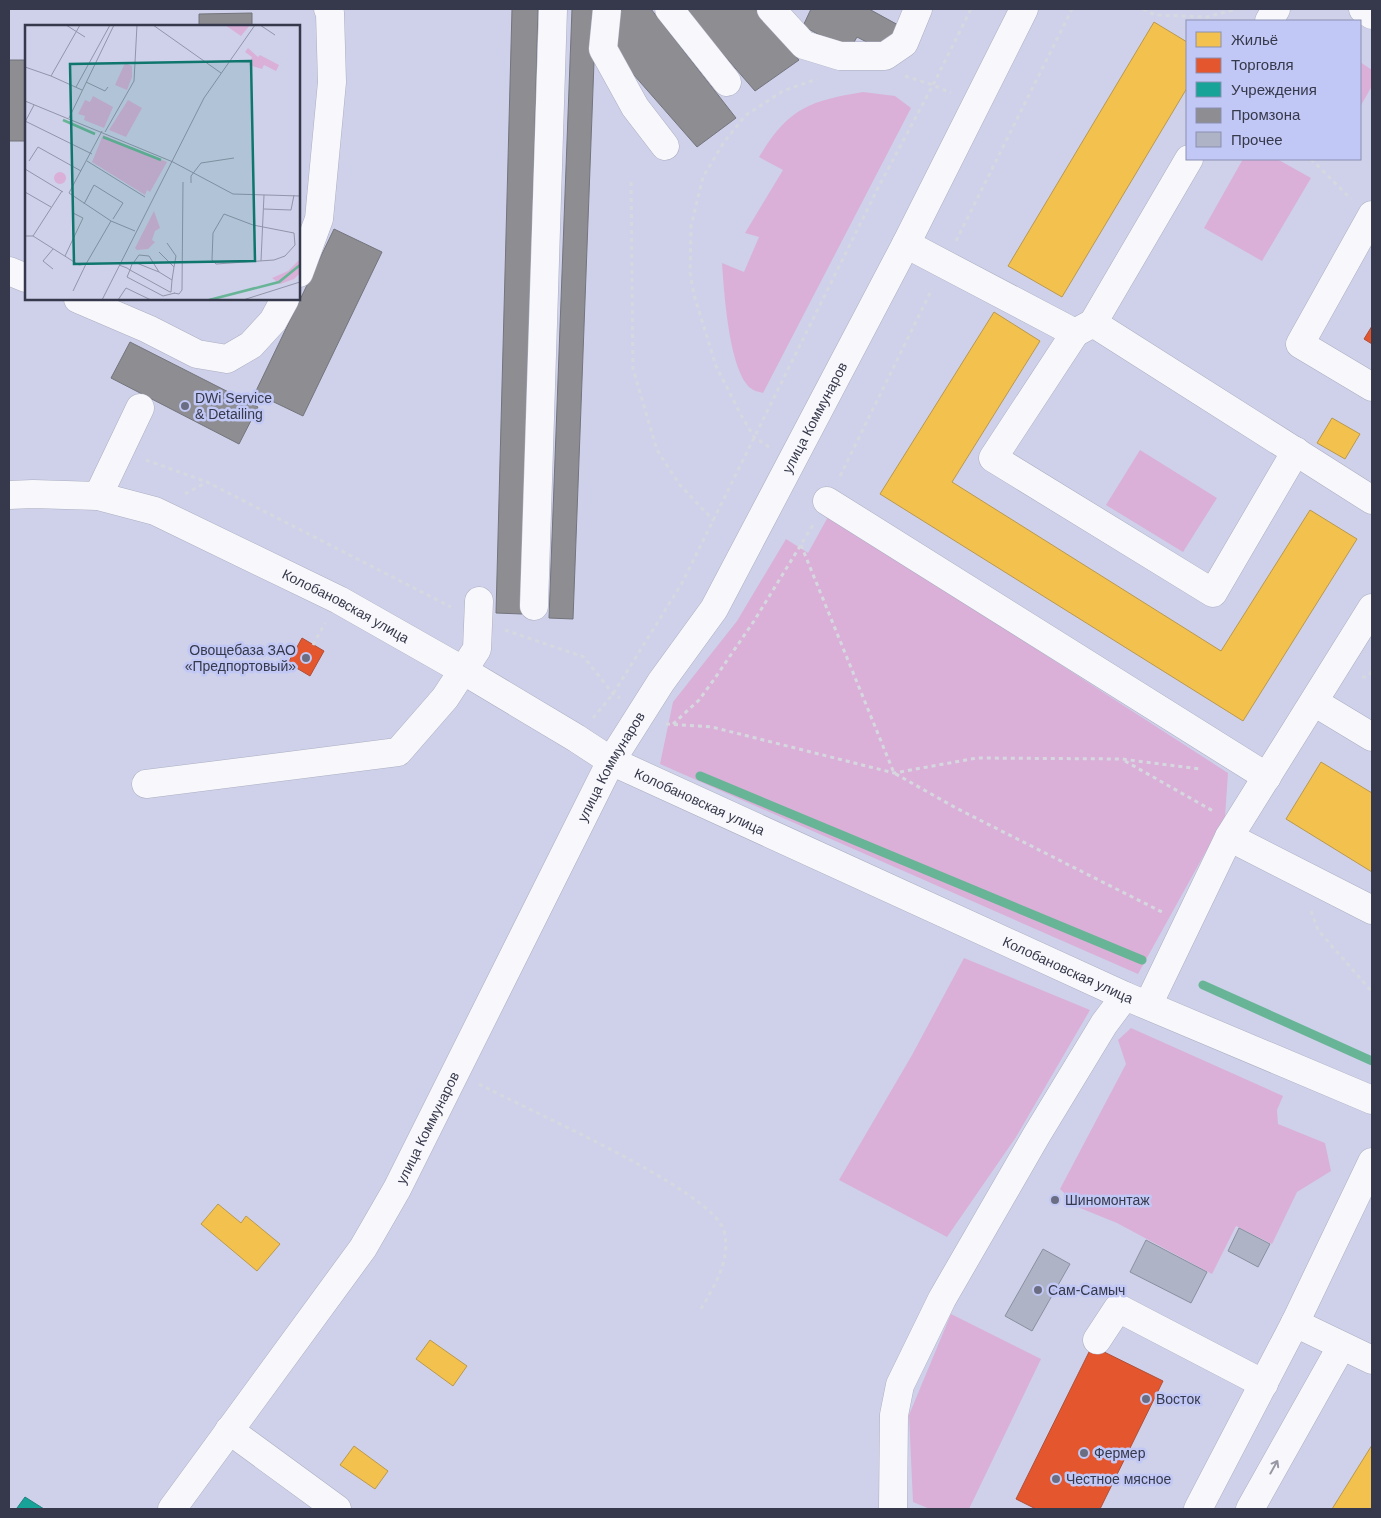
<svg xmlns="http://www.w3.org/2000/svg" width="1381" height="1518" font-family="Helvetica,sans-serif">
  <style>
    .green { fill: #dab0d8 }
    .homes { fill: #f2c14e; stroke: #ba984d }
    .shops { fill: #e4572e; stroke: #b04e37 }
    .public { fill: #17a398; stroke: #208381 }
    .industry { fill: #8d8d92; stroke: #73747d }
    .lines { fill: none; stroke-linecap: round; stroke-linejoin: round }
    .stream { stroke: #68b496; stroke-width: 9 }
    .building { fill: #aeb4c6; stroke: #8a8fa0 }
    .minor-casing { stroke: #acafc2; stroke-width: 29 }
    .path { stroke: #d6d8e0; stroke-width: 3; stroke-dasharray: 4 4; stroke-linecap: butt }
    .minor { stroke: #f8f8fc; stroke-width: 28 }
    .oneway { stroke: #9798a4 }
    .poi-dot { fill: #6b6e82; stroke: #c2c8f5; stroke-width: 2 }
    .labels { text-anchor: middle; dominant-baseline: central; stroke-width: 5; stroke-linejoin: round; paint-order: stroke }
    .poi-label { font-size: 14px; fill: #36394b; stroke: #c2c8f5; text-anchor: start }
    .street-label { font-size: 14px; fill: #36394b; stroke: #c2c8f5 }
    .inset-river { fill: none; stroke: #68b496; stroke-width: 2.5 }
    .inset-road { fill: none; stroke: #9194aa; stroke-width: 1 }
    .view { fill: #0f766e; fill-opacity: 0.15; stroke: #0f766e; stroke-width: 2.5 }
    .inset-edge { fill: none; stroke: #36394b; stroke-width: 2.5 }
  </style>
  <rect width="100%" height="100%" fill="#ced1e9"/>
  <path class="green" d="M 1360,62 L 1372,70 L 1372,86 L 1360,107 Z
    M 863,92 L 895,96 L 911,108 L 763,393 C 760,392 754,391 752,389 C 729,374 724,290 722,263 L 744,272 L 759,237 L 745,233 L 783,170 L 759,157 C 788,109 808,101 863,92 Z
    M 1243,159 L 1277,159 L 1311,178 L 1262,261 L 1204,228 Z
    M 1140,450 L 1217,498 L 1183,552 L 1106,505 Z
    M 829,515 L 1228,773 L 1225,817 L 1138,974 L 660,764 L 673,702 L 737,621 L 786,539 L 808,553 Z
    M 964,958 L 1090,1010 L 1016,1137 L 947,1237 L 839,1180 L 912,1055 Z
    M 1131,1028 L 1283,1096 L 1277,1110 L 1278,1124 L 1325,1143 L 1331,1171 L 1297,1192 L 1272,1244 L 1236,1226 L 1212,1274 L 1117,1223 L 1080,1208 L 1060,1189 L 1126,1064 L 1118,1040 Z
    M 951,1314 L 1041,1359 L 969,1509 L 930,1509 L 913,1502 L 909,1415 Z"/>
  <path class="homes" d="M 1154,22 L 1187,42 L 1187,88 L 1062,297 L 1008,266 Z
    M 994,312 L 1040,341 L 952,482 L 1221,651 L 1310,510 L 1357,539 L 1243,721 L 880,494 Z
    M 1332,418 L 1360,434 L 1345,459 L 1317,443 Z
    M 1321,762 L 1372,793 L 1372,872 L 1286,819 Z
    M 218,1204 L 241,1223 L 246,1216 L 280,1244 L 257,1271 L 201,1224 Z
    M 430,1340 L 467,1366 L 453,1386 L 416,1359 Z
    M 1372,1445 L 1372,1509 L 1332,1509 Z
    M 354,1446 L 388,1471 L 375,1489 L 340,1465 Z"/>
  <path class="shops" d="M 1372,326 L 1372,344 L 1364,339 Z
    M 302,638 L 324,651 L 310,676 L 288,663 Z
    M 1092,1346 L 1163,1381 L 1100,1509 L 1036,1509 L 1016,1499 Z"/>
  <path class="public" d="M 25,1497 L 44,1509 L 19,1509 L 17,1508 Z"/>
  <path class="industry" d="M 512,9 L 538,9 L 522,614 L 496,613 Z
    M 572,9 L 596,9 L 573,619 L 549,618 Z
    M 623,9 L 651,9 L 736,118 L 697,147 L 612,50 L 620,12 Z
    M 684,9 L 755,9 L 799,60 L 755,91 Z
    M 811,9 L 869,9 L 900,26 L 886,52 L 857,37 L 849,51 L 803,26 Z
    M 252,13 L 252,26 L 199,26 L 199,14 Z
    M 9,60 L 26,60 L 26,141 L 9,141 Z
    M 334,229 L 382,252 L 303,416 L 255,393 Z
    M 130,342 L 258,407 L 239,444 L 111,378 Z"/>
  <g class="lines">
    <path class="stream" d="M 700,776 L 1142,960
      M 1203,985 L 1372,1061"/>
  </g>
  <path class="building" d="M 1239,1228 L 1270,1244 L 1258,1267 L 1228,1251 Z
    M 1146,1240 L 1207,1272 L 1191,1303 L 1130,1272 Z
    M 1043,1249 L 1070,1264 L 1032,1331 L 1005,1316 Z"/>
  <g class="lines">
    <g class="minor-casing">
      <g id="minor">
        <path d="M 607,9 L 603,49 L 635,107 L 665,146"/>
        <path d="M 669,9 L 727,82"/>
        <path d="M 771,9 L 804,45 L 840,56 L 885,56 L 904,43 L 918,9"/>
        <path d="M 1363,9 L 1372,15"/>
        <path d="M 1269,21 L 1276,9"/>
        <path d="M 1372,215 L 1300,344 L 1372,387"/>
        <path d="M 906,244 L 1075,333 L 1093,323 L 1372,500"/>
        <path d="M 9,271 L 26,278"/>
        <path d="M 299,273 L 319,219 L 332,82 L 330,13 L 328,9"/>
        <path d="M 78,299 L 148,329 L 197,354 L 227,359 L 251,345 L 273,321 L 285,299"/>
        <path d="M 1093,323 L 1189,159"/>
        <path d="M 1075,333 L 993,458 L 1213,593 L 1296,451"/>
        <path id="s1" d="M 9,495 L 33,494 L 98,496 L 155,511 L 339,600 L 464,671 L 576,738 L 611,761 L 1125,996 L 1372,1100"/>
        <path d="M 98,496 L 140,408"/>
        <path d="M 827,501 L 1267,777"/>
        <path d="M 534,606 L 553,9"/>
        <path d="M 1314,702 L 1372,737"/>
        <path d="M 146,784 L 398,752 L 445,698 L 477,649 L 479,601"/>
        <path d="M 1229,837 L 1372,910"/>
        <path d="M 1148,1005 L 1229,837 L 1372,608"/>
        <path d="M 1295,1323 L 1372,1360"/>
        <path d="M 1097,1340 L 1118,1308 L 1264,1384"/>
        <path d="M 229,1430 L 337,1509"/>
        <path id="s2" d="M 172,1509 L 363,1248 L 397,1189 L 611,761 L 661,682 L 714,609 L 906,244 L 1024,9"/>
        <path d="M 893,1509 L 894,1415 L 900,1385 L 942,1299 L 1036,1136 L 1104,1024 L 1125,996"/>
        <path d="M 1198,1509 L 1295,1323 L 1372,1162"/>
        <path d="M 1250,1509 L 1341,1347"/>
      </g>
    </g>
    <path class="path" d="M 1143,9 L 1155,15 L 1207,17 L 1237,9
      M 905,76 L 933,85 L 951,93
      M 1311,159 L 1351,199
      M 631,182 L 633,369 L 657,450 L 679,484 L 714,521
      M 956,241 L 1072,9
      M 769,447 L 754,437 L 741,415 L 716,366 L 694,295 L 690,272 L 691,226 L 703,177 L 724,142 L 746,115 L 783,91 L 817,79
      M 146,460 L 207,482 L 451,607
      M 840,476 L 932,289
      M 185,494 L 207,482
      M 801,545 L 894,773 L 956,808 L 1162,912
      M 505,630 L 584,657 L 613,694 L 620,698
      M 313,645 L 325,623
      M 1362,677 L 1366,677 L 1372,672
      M 593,718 L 613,694 L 682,583 L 879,186 L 933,85 L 971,9
      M 666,724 L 712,727 L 894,773 L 977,758 L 1122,759 L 1200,769
      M 673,724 L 699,700 L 715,678 L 754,621 L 813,525
      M 1125,761 L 1213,811
      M 1311,911 L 1318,930 L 1372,992
      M 479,1084 C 523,1108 713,1190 724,1231 C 731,1260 715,1285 701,1309
      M 9,1508 L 11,1509"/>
    <use href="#minor" class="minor"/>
  </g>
  <defs><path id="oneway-shaft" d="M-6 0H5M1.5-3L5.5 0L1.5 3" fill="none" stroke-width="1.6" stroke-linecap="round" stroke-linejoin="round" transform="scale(1.25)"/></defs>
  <use class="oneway" href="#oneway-shaft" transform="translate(1274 1467) rotate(-61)"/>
  <g class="poi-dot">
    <circle cx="185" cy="406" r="5"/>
    <circle cx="306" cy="658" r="5"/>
    <circle cx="1055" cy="1200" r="5"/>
    <circle cx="1038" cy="1290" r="5"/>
    <circle cx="1146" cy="1399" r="5"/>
    <circle cx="1084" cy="1453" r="5"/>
    <circle cx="1056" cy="1479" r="5"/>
  </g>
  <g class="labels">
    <g class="poi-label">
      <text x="195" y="398">DWi Service<tspan x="195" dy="16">&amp; Detailing</tspan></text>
      <text x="296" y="650" text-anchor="end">Овощебаза ЗАО<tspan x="296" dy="16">«Предпортовый»</tspan></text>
      <text x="1065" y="1200">Шиномонтаж</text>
      <text x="1048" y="1290">Сам-Самыч</text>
      <text x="1156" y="1399">Восток</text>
      <text x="1094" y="1453">Фермер</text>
      <text x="1066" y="1479">Честное мясное</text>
    </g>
    <g class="street-label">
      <text stroke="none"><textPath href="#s2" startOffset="1270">улица Коммунаров</textPath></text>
      <text stroke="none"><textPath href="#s1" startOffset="361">Колобановская улица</textPath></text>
      <text stroke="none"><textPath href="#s2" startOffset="865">улица Коммунаров</textPath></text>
      <text stroke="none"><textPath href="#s1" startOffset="766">Колобановская улица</textPath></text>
      <text stroke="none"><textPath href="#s1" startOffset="1171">Колобановская улица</textPath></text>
      <text stroke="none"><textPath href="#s2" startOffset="460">улица Коммунаров</textPath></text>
    </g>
  </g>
  <g transform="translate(25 25)">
    <rect width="275" height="275" fill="#ced1e9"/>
    <path d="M 200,0 L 225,0 L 216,11 ZM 223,23 L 233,32 L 235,30 L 254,40 L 251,46 L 239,40 L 237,44 L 224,40 L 227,32 L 220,27 ZM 100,38 L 107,41 L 107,52 L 102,65 L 90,60 ZM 68,71 L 88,82 L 79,103 L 59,95 L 60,91 L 53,89 L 60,75 L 65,77 ZM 103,75 L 117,83 L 101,112 L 84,105 ZM 78,110 L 142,137 L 125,167 L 122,165 L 120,170 L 67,137 ZM29 153a6 6 0 1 1 12 0a6 6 0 1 1-12 0ZM 129,186 L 135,203 L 130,206 L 127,215 L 130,217 L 123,224 L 112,225 L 110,223 ZM 275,234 L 275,248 L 269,254 L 255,259 L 247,253 L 263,246 Z" fill="#dab0d8"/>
    <path class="inset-river" d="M 38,95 L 70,109M 78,112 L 136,135M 184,275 L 254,257 L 275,240"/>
    <path class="inset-road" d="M 41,0 L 60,12M 55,0 L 26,51 L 57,65M 128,0 L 196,48M 235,0 L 250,10M 0,42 L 26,51M 61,57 L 80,66 L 83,62M 51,62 L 85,0M 0,76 L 148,137 L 208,169 L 275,171M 44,93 L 89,0M 0,96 L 67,129M 0,97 L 9,80M 77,106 L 44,168 L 86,196 L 110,206M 80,107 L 109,56 L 112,0M 4,136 L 13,122 L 56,146M 62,136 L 120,172M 0,144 L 38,167M 166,158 L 166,151 L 176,138 L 209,133M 0,167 L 26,182M 59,179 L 69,160 L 98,178 L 88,194M 239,184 L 266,185 L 269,170M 199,189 L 228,200 L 269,208 L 270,220 L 260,231 L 249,235 L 191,239 L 187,235 L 188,208 ZM 0,211 L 8,211 L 54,240 L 61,239 L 86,196M 8,211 L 37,166M 142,218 L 151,231 L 149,242M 28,224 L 18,236 L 28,244M 134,227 L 149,242 L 147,255M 40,231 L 58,193 L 48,188M 236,236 L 239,170M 109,237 L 114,230 L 124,231 L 134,247M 94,240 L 102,243 L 105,245 L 145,267 L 146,267 L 147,255 L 134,247 L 109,237 L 107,239 L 105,245 L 102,252 L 138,271 L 150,268M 48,266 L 61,239M 149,268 L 154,269 L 157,265 L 158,157M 77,275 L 179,73 L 230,0M 93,275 L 101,263 L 126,275M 218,275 L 275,257"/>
    <path class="view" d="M 226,36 L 230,236 L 49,239 L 45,39 Z"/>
    <rect width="275" height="275" class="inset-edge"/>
  </g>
  <rect width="1381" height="1518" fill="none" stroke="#36394b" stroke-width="20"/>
  <rect x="1186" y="20" width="175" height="140" fill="#c2c8f5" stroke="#8a8fb1"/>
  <rect x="1196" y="32" width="25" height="15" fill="#f2c14e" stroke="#8a8fb1"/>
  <text x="1231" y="45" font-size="15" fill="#36394b">Жильё</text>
  <rect x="1196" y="58" width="25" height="15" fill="#e4572e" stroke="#8a8fb1"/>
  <text x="1231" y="70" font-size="15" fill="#36394b">Торговля</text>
  <rect x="1196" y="82" width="25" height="15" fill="#17a398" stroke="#8a8fb1"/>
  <text x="1231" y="95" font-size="15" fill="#36394b">Учреждения</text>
  <rect x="1196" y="108" width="25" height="15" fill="#8d8d92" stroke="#8a8fb1"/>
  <text x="1231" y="120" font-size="15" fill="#36394b">Промзона</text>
  <rect x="1196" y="132" width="25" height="15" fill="#aeb4c6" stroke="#8a8fb1"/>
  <text x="1231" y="145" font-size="15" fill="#36394b">Прочее</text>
</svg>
